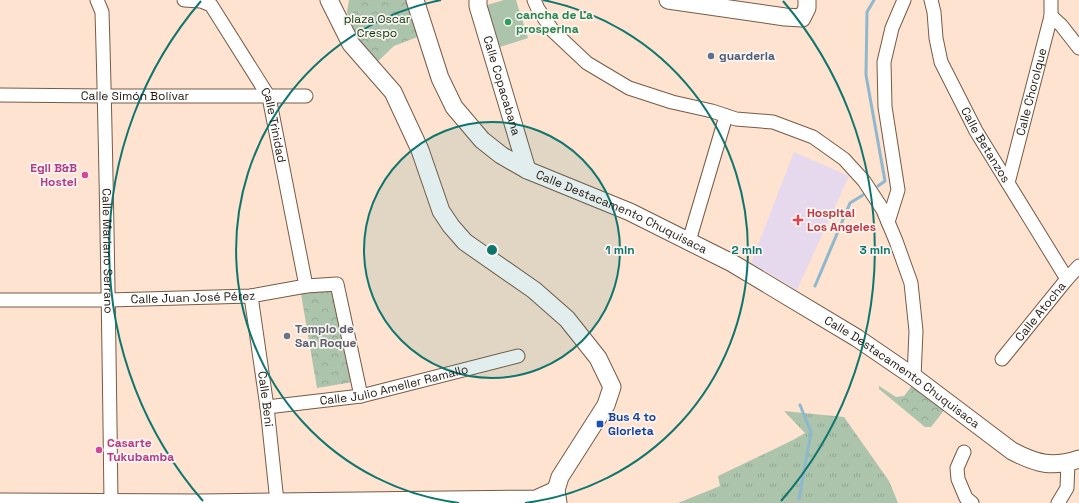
<svg xmlns="http://www.w3.org/2000/svg" width="1079" height="503" font-family="'Space Grotesk',sans-serif">
  <style>
    .medical { fill: #e6d9ed }
    .grass { fill: url(#grass-tufts) }
    .park { fill: url(#park-crowns) }
    .garden { fill: #acc3ac }
    .lines { fill: none; stroke-linecap: round; stroke-linejoin: round }
    .stream { stroke: #8db8ce; stroke-width: 3 }
    .minor-casing { stroke: #775a45; stroke-width: 15 }
    .major-casing { stroke: #775a45; stroke-width: 19 }
    .minor { stroke: #fff; stroke-width: 13 }
    .major { stroke: #fff; stroke-width: 17 }
    .ring { fill: none; stroke: #0f766e; stroke-width: 2 }
    .leisure-dot { fill: #2e9e5b; stroke: #fbf4f0; stroke-width: 1.5 }
    .service-dot { fill: #5c6f8a; stroke: #fbf4f0; stroke-width: 1.5 }
    .hotel-dot { fill: #d1479c; stroke: #fbf4f0; stroke-width: 1.5 }
    .health-dot { fill: #e0444e; stroke: #fbf4f0; stroke-width: 1.5 }
    .worship-dot { fill: #6b7280; stroke: #fbf4f0; stroke-width: 1.5 }
    .transit-dot { fill: #1a4fb4; stroke: #fbf4f0; stroke-width: 1.5 }
    .labels { text-anchor: middle; dominant-baseline: central; stroke-width: 3.5; stroke-linejoin: round; paint-order: stroke }
    .leisure-label { font-size: 12px; font-weight: bold; fill: #27864d; stroke: #fbf4f0; text-anchor: start }
    .park-label { font-size: 12px; fill: #07370d; stroke: #fbf4f0 }
    .service-label { font-size: 12px; font-weight: bold; fill: #4e5e75; stroke: #fbf4f0; text-anchor: start }
    .street-label { font-size: 12px; fill: #23180f; stroke: #fbf4f0 }
    .hotel-label { font-size: 12px; font-weight: bold; fill: #b23c85; stroke: #fbf4f0; text-anchor: end }
    .health-label { font-size: 12px; font-weight: bold; fill: #be3a42; stroke: #fbf4f0; text-anchor: start }
    .worship-label { font-size: 12px; font-weight: bold; fill: #5b616d; stroke: #fbf4f0; text-anchor: start }
    .transit-label { font-size: 12px; font-weight: bold; fill: #164399; stroke: #fbf4f0; text-anchor: start }
    .centre { fill: #0f766e; stroke: #fbf4f0; stroke-width: 2 }
    .ring-label { font-size: 12px; text-anchor: middle; font-weight: bold; fill: #0f766e; stroke: #fbf4f0; stroke-width: 3.5; stroke-linejoin: round; paint-order: stroke }
  </style>
  <defs>
    <pattern id="grass-tufts" width="24" height="20" patternUnits="userSpaceOnUse"><rect width="24" height="20" fill="#acc3ac"/><path d="M3 7l-1-3M5 7V3M7 7l1-3M15 17l-1-3M17 17v-4M19 17l1-3" fill="none" stroke="#94a793"/></pattern>
    <pattern id="park-crowns" width="20" height="18" patternUnits="userSpaceOnUse"><rect width="20" height="18" fill="#acc3ac"/><path d="M2 6a3 3 0 1 1 6 0M12 15a3 3 0 1 1 6 0" fill="none" stroke="#94a793"/></pattern>
  </defs>
  <rect width="100%" height="100%" fill="#fee3d0"/>
  <path class="medical" d="M 794,152 L 849,176 L 797,290 L 751,263 Z"/>
  <path class="grass" d="M 784,411 L 844,417 L 889,481 L 898,503 L 678,503 L 720,486 L 718,476 L 793,440 L 805,433 Z"/>
  <path class="park" d="M 349,0 L 408,0 L 420,36 L 394,46 L 374,65 L 352,33 L 347,12 Z
    M 336,290 L 353,382 L 317,388 L 301,294 Z
    M 914,383 L 946,408 L 931,427 L 925,427 L 879,389 L 879,386 L 896,397 L 904,396 Z"/>
  <path class="garden" d="M 504,0 L 516,0 L 528,38 L 500,47 L 487,5 Z"/>
  <g class="lines">
    <path class="stream" d="M 874,0 L 867,12 L 866,75 L 885,181 L 878,186
      M 815,286 L 850,203 L 863,195
      M 799,499 L 811,432 L 800,405"/>
    <g class="minor-casing">
      <g id="minor">
        <path id="s1" d="M 97,0 L 102,12 C 107,175 109,339 111,502"/>
        <path id="s2" d="M 184,0 L 201,1 L 211,5 L 269,97 L 306,286"/>
        <path d="M 534,0 L 538,9 L 553,31 L 587,63 L 629,88 L 672,102 L 712,111 L 736,119 L 773,122 L 813,137 L 844,159 L 864,181 L 883,210 L 896,241 L 911,283 L 916,331 L 914,377"/>
        <path id="s3" d="M 931,0 L 934,12 L 936,38 L 941,62 L 976,131 L 1067,279"/>
        <path d="M 1051,16 L 1061,25 L 1079,48"/>
        <path id="s4" d="M 0,95 L 105,96 L 306,96"/>
        <path id="s5" d="M 1008,183 L 1051,16 L 1051,0"/>
        <path d="M 888,222 L 898,190 L 885,107 L 884,62 L 892,28 L 904,0"/>
        <path d="M 689,241 L 726,116"/>
        <path id="s6" d="M 251,296 L 267,407 L 277,502"/>
        <path id="s7" d="M 0,300 L 109,300 L 251,296 L 306,286 L 337,284 L 361,396"/>
        <path id="s8" d="M 1002,359 L 1067,279 L 1079,266"/>
        <path id="s9" d="M 267,407 L 361,396 L 518,356"/>
        <path d="M 964,452 L 957,468 L 958,479 L 966,498 L 972,503"/>
        <path d="M 1058,503 L 1067,488 L 1068,462"/>
      </g>
    </g>
    <g class="major-casing">
      <g id="major">
        <path d="M 329,0 L 351,44 L 393,92 L 420,150 L 441,211 L 451,226 L 465,242 L 534,290 L 567,319 L 598,358 L 612,387 L 606,405 L 560,477 L 556,490 L 558,503"/>
        <path id="s10" d="M 415,0 L 440,78 L 454,107 L 482,140 L 501,155 L 527,170 L 630,212 L 732,263 L 857,338 L 914,377 L 1012,451 C 1037,464 1052,468 1079,459"/>
        <path id="s11" d="M 478,0 L 478,6 L 527,170"/>
        <path d="M 668,0 L 785,17 L 802,18 L 807,8 L 807,0"/>
        <path d="M 0,502 L 201,503 L 536,499 L 556,490"/>
      </g>
    </g>
    <use href="#minor" class="minor"/>
    <use href="#major" class="major"/>
  </g>
  <circle cx="492" cy="250" r="128" fill="#0f766e" fill-opacity=".12"/>
  <g class="ring">
    <circle cx="492" cy="250" r="128"/>
    <path d="M459 503A255 255 0 0 1 441 0M543 0A255 255 0 0 1 525 503"/>
    <path d="M203 501A383 383 0 0 1 201 1M783 1A383 383 0 0 1 781 501"/>
  </g>
  <circle class="leisure-dot" cx="508" cy="22" r="4"/>
  <circle class="service-dot" cx="711" cy="56" r="4"/>
  <g class="hotel-dot">
    <circle cx="85" cy="175" r="4"/>
    <circle cx="99" cy="450" r="4"/>
  </g>
  <path class="health-dot" d="M796 214h4v4h4v4h-4v4h-4v-4h-4v-4h4z"/>
  <circle class="worship-dot" cx="287" cy="336" r="4"/>
  <rect class="transit-dot" x="596" y="420" width="8" height="8" rx="2"/>
  <g class="labels">
    <g class="leisure-label">
      <text x="516" y="15">cancha de La<tspan x="516" dy="14">prosperina</tspan></text>
    </g>
    <g class="park-label">
      <text x="377" y="19">plaza Oscar<tspan x="377" dy="14">Crespo</tspan></text>
    </g>
    <g class="service-label">
      <text x="719" y="56">guarderia</text>
    </g>
    <g class="street-label">
      <text stroke="none"><textPath href="#s11" startOffset="89">Calle Copacabana</textPath></text>
      <text stroke="none"><textPath href="#s5" startOffset="94">Calle Chorolque</textPath></text>
      <text stroke="none"><textPath href="#s4" startOffset="135">Calle Simón Bolívar</textPath></text>
      <text stroke="none"><textPath href="#s2" startOffset="165">Calle Trinidad</textPath></text>
      <text stroke="none"><textPath href="#s3" startOffset="157">Calle Betanzos</textPath></text>
      <text stroke="none"><textPath href="#s10" startOffset="315">Calle Destacamento Chuquisaca</textPath></text>
      <text stroke="none"><textPath href="#s1" startOffset="252">Calle Mariano Serrano</textPath></text>
      <text stroke="none"><textPath href="#s7" startOffset="193">Calle Juan José Pérez</textPath></text>
      <text stroke="none"><textPath href="#s8" startOffset="61">Calle Atocha</textPath></text>
      <text stroke="none"><textPath href="#s10" startOffset="639">Calle Destacamento Chuquisaca</textPath></text>
      <text stroke="none"><textPath href="#s9" startOffset="129">Calle Julio Ameller Ramallo</textPath></text>
      <text stroke="none"><textPath href="#s6" startOffset="104">Calle Beni</textPath></text>
    </g>
    <g class="hotel-label">
      <text x="77" y="168">Egil B&amp;B<tspan x="77" dy="14">Hostel</tspan></text>
      <text x="107" y="443" text-anchor="start">Casarte<tspan x="107" dy="14">Tukubamba</tspan></text>
    </g>
    <g class="health-label">
      <text x="807" y="213">Hospital<tspan x="807" dy="14">Los Angeles</tspan></text>
    </g>
    <g class="worship-label">
      <text x="295" y="329">Templo de<tspan x="295" dy="14">San Roque</tspan></text>
    </g>
    <g class="transit-label">
      <text x="608" y="417">Bus 4 to<tspan x="608" dy="14">Glorieta</tspan></text>
    </g>
  </g>
  <circle cx="492" cy="250" r="6" class="centre"/>
  <g class="ring-label">
    <text x="620" y="254">1 min</text>
    <text x="747" y="254">2 min</text>
    <text x="875" y="254">3 min</text>
  </g>
</svg>
